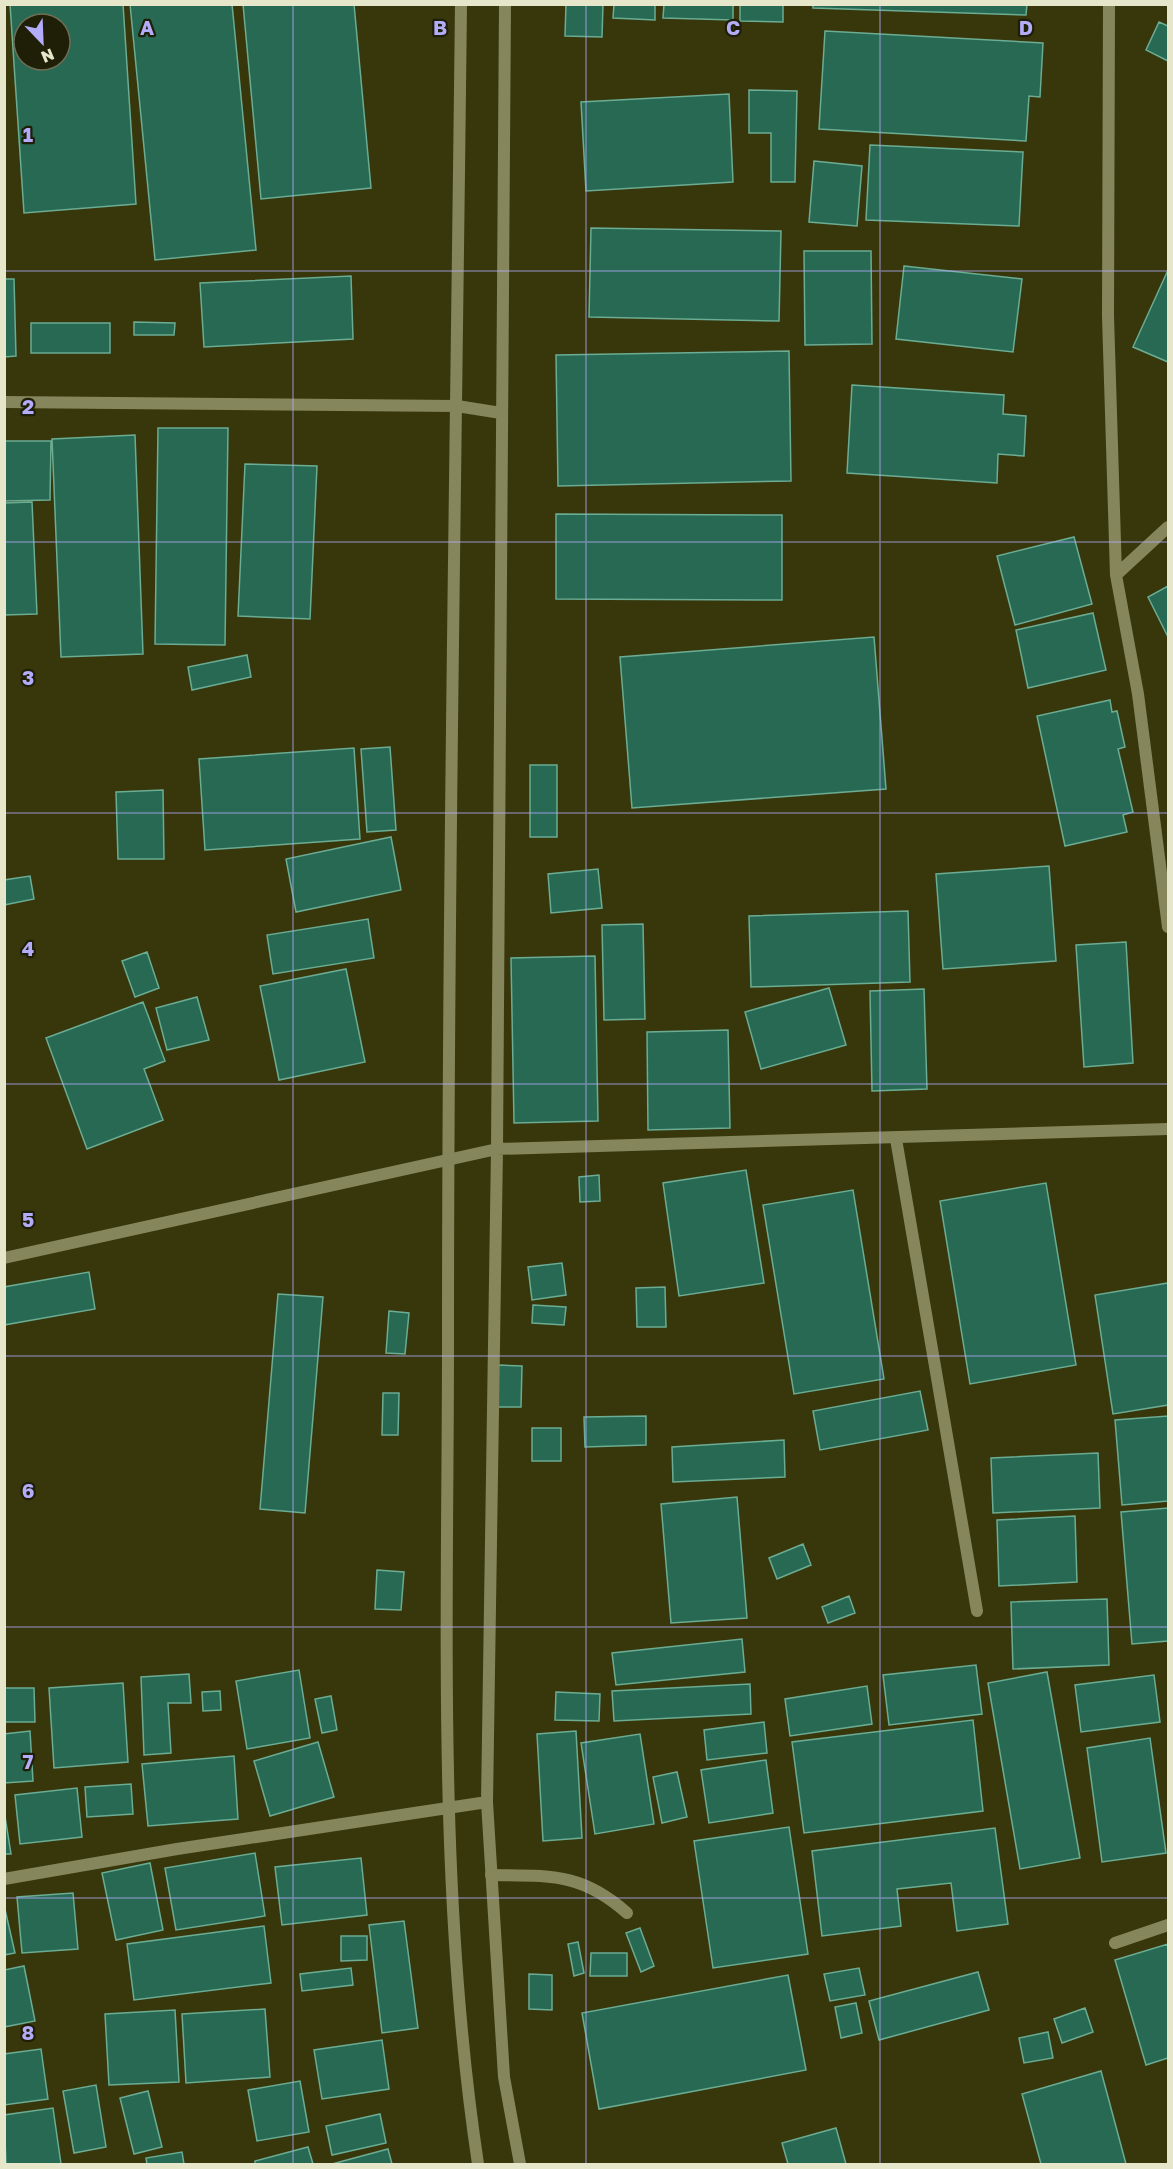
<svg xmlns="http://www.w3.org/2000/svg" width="1173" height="2169" font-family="'Golos Text',sans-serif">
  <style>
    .building { fill: #276953; stroke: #6bac93; stroke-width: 1.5; fill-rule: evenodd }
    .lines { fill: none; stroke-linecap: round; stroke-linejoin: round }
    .service { stroke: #86865c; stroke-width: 12 }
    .minor { stroke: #86865c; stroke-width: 12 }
    .grid { fill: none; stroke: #b3acf9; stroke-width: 1.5; stroke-opacity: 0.55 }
    .grid-label { font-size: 20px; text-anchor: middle; font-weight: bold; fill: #b3acf9; stroke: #1f1e07; stroke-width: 4.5; stroke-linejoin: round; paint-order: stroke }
  </style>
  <rect width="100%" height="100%" fill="#38370c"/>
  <path class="building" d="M 10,4 L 123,4 L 136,204 L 24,213 ZM 24,24 L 60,24 L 60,60 L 24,60 Z
    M 130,4 L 232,4 L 256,250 L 155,260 Z
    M 243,4 L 354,4 L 371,188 L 261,199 Z
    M 566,4 L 603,4 L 602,37 L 565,36 Z
    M 614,4 L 655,4 L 655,20 L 613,18 Z
    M 664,4 L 733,4 L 733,20 L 663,18 Z
    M 740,4 L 783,4 L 783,22 L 740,21 Z
    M 813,4 L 1027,4 L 1026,15 L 813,8 Z
    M 1159,22 L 1168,26 L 1168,61 L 1146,50 Z
    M 825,31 L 1043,43 L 1040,97 L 1029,96 L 1026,141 L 819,129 Z
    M 749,90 L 797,91 L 795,182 L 771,182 L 771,133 L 749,133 Z
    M 729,94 L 733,182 L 586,191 L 581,102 Z
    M 870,145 L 1023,152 L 1019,226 L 866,220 Z
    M 814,161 L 862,166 L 857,226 L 809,222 Z
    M 591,228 L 781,231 L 779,321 L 589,317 Z
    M 804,251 L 871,251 L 872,344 L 805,345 Z
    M 904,266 L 1022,279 L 1013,352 L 896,339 Z
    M 1168,270 L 1168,362 L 1133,347 Z
    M 351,276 L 353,339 L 204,347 L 200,283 Z
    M 4,279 L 14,279 L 16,356 L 4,357 Z
    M 134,322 L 175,323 L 174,335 L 134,335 Z
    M 31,323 L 110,323 L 110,353 L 31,353 Z
    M 789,351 L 791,481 L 558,486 L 556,355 Z
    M 852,385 L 1004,395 L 1003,414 L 1026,416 L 1024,456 L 998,454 L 997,483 L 847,473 Z
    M 158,428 L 228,428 L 225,645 L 155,644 Z
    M 135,435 L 143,654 L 61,657 L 52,439 Z
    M 4,441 L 51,441 L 50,500 L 4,501 Z
    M 245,464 L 317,466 L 310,619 L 238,616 Z
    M 32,502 L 37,614 L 4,615 L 4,503 Z
    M 556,514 L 782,515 L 782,600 L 556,599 Z
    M 1074,537 L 1092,604 L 1015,625 L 997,556 Z
    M 1168,586 L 1168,637 L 1148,597 Z
    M 1093,613 L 1106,670 L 1028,688 L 1016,630 Z
    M 874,637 L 886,789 L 632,808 L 620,657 Z
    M 247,655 L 251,677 L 192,690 L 188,667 Z
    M 1110,700 L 1112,712 L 1117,711 L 1125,747 L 1118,749 L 1133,812 L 1123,815 L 1127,832 L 1065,846 L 1037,716 Z
    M 390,747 L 396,830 L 367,832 L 361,749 Z
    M 354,748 L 360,839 L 205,850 L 199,759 Z
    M 530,765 L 557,765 L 557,837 L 530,837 Z
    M 163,790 L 164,859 L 118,859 L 116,792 Z
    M 391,837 L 401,890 L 296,912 L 286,859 Z
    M 1049,866 L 1056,961 L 943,969 L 936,874 Z
    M 598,869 L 602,908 L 551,913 L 548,874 Z
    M 30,876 L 34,899 L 4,905 L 4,880 Z
    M 908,911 L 910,982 L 751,987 L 749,916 Z
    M 368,919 L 374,958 L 273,974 L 267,935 Z
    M 643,924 L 645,1019 L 604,1020 L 602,925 Z
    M 1126,942 L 1133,1063 L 1084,1067 L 1076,945 Z
    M 147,952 L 159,988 L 135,997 L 122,961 Z
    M 595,956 L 598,1121 L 514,1123 L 511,958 Z
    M 346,969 L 365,1062 L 279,1080 L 260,986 Z
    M 829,988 L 846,1045 L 761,1069 L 745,1012 Z
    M 924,989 L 927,1089 L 872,1091 L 870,991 Z
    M 197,997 L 209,1040 L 167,1050 L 156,1008 Z
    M 143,1002 L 165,1061 L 144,1069 L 163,1120 L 87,1149 L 46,1038 Z
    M 728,1030 L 730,1128 L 648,1130 L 647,1032 Z
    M 746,1170 L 764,1283 L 679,1296 L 663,1183 Z
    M 599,1175 L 600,1201 L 580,1202 L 579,1177 Z
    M 1046,1183 L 1076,1365 L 970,1384 L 940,1201 Z
    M 853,1190 L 884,1379 L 794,1394 L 763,1205 Z
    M 562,1263 L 566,1295 L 532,1300 L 528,1267 Z
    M 89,1272 L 95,1309 L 4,1325 L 4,1287 Z
    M 1168,1283 L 1168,1405 L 1113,1414 L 1095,1295 Z
    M 665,1287 L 666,1327 L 637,1327 L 636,1288 Z
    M 278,1294 L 323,1297 L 305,1513 L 260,1509 Z
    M 533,1305 L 566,1307 L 564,1325 L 532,1323 Z
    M 389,1311 L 409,1313 L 405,1354 L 386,1353 Z
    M 498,1365 L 522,1366 L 521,1407 L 497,1407 Z
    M 920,1391 L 928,1430 L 820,1450 L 813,1411 Z
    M 383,1393 L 399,1393 L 398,1435 L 382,1435 Z
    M 646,1416 L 646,1445 L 585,1447 L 584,1417 Z
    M 1168,1416 L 1168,1501 L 1122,1505 L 1115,1420 Z
    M 532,1428 L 561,1428 L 561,1461 L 532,1461 Z
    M 784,1440 L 785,1477 L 673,1482 L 672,1447 Z
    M 1098,1453 L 1100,1508 L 993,1513 L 991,1458 Z
    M 737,1497 L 747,1618 L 671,1623 L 661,1504 Z
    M 1168,1508 L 1168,1641 L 1132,1644 L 1121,1512 Z
    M 1075,1516 L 1077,1582 L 999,1586 L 997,1520 Z
    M 803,1544 L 811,1565 L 777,1579 L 769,1558 Z
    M 377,1570 L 404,1572 L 401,1610 L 375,1609 Z
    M 849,1596 L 855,1613 L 828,1623 L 822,1607 Z
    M 1107,1599 L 1109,1665 L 1013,1669 L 1011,1602 Z
    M 742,1639 L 745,1672 L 616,1685 L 612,1653 Z
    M 976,1665 L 982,1714 L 889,1725 L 883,1675 Z
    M 299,1670 L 310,1738 L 247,1749 L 236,1681 Z
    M 1047,1672 L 1080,1858 L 1020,1869 L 988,1683 Z
    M 189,1674 L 191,1703 L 168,1703 L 171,1753 L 144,1755 L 141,1677 Z
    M 1154,1675 L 1160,1722 L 1081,1732 L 1075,1685 Z
    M 123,1683 L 128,1762 L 54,1768 L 49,1688 Z
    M 750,1684 L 751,1714 L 614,1721 L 612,1691 Z
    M 867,1686 L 872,1724 L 790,1736 L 785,1699 Z
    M 4,1688 L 34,1688 L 35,1722 L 4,1722 Z
    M 220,1691 L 221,1710 L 203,1711 L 202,1692 Z
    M 556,1692 L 600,1694 L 599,1721 L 555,1720 Z
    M 331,1696 L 337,1730 L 322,1733 L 315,1699 Z
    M 973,1720 L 983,1811 L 804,1833 L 792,1742 Z
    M 764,1722 L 767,1753 L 707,1760 L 704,1730 Z
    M 30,1731 L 33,1781 L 4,1783 L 4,1734 Z
    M 576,1731 L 582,1838 L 543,1841 L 537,1734 Z
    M 640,1734 L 654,1824 L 595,1834 L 581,1743 Z
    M 1150,1738 L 1166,1853 L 1102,1862 L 1087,1748 Z
    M 318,1742 L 334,1797 L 270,1816 L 254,1761 Z
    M 234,1756 L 238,1819 L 148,1826 L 142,1764 Z
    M 766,1760 L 773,1813 L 709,1823 L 701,1770 Z
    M 677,1772 L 687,1817 L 662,1823 L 653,1777 Z
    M 131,1784 L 133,1814 L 87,1817 L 85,1787 Z
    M 77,1788 L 82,1837 L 20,1844 L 15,1795 Z
    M 4,1810 L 11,1854 L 4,1854 Z
    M 789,1827 L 808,1954 L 713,1968 L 694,1841 Z
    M 995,1828 L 1008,1924 L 957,1931 L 951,1883 L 897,1889 L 901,1926 L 822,1936 L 812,1851 Z
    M 255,1853 L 265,1916 L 176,1930 L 165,1868 Z
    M 361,1858 L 367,1915 L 282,1925 L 275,1867 Z
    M 150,1863 L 163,1930 L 116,1940 L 102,1873 Z
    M 73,1893 L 78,1949 L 22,1953 L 17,1897 Z
    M 4,1905 L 15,1953 L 4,1955 Z
    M 404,1921 L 418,2028 L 382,2033 L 369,1925 Z
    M 264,1926 L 271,1983 L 134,2000 L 127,1944 Z
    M 640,1928 L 654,1966 L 641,1972 L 626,1933 Z
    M 341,1936 L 367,1936 L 367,1960 L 341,1961 Z
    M 578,1942 L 584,1973 L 574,1976 L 568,1944 Z
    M 1168,1944 L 1168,2058 L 1146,2065 L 1115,1960 Z
    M 591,1953 L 627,1953 L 627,1976 L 590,1976 Z
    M 24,1966 L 35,2021 L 4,2027 L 4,1970 Z
    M 351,1968 L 353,1985 L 302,1991 L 300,1974 Z
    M 859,1968 L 865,1995 L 830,2001 L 824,1974 Z
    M 978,1972 L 989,2010 L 879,2040 L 869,2001 Z
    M 529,1974 L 552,1975 L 552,2010 L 529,2009 Z
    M 788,1975 L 806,2070 L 599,2109 L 582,2013 Z
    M 856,2003 L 862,2033 L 841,2038 L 835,2007 Z
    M 1085,2008 L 1093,2032 L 1062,2043 L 1054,2019 Z
    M 265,2009 L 270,2077 L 186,2083 L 182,2014 Z
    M 175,2010 L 179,2082 L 109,2085 L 105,2014 Z
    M 1048,2032 L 1053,2058 L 1024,2063 L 1019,2038 Z
    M 382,2040 L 389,2089 L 322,2099 L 314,2050 Z
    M 41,2049 L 48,2099 L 4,2105 L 4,2054 Z
    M 1101,2071 L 1126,2164 L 1041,2164 L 1022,2094 Z
    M 300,2081 L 309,2132 L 257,2141 L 248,2090 Z
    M 96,2085 L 106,2147 L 74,2153 L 63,2091 Z
    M 148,2091 L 162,2147 L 134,2154 L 120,2098 Z
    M 53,2108 L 61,2164 L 6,2164 L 4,2115 Z
    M 380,2114 L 386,2143 L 332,2155 L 326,2126 Z
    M 836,2128 L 846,2164 L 788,2164 L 782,2143 Z
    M 308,2147 L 313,2164 L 255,2164 L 255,2161 Z
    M 388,2149 L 392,2164 L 332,2164 Z
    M 182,2152 L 184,2164 L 147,2164 L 146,2158 Z"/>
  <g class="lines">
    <path class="service" d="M 491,1875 C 549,1876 581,1872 627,1913"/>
    <path class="minor" d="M 461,4 C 456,450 448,895 448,1340 C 448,1615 437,1892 478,2164
      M 505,4 L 497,1149 L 487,1802 L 504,2077 L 520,2164
      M 1109,4 L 1108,316 L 1116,575 L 1138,694 L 1168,927
      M 4,402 L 457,406 L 501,413
      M 1116,575 L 1168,527
      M 896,1139 L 977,1611
      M 4,1258 L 497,1149 L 1168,1129
      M 4,1879 L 177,1849 L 487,1802
      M 1115,1943 L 1168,1925"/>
  </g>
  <path class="grid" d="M 293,4 L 293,2164M 586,4 L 586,2164M 880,4 L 880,2164M 4,271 L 1168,271M 4,542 L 1168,542M 4,813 L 1168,813M 4,1084 L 1168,1084M 4,1356 L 1168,1356M 4,1627 L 1168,1627M 4,1898 L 1168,1898"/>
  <g class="grid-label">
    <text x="147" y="35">A</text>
    <text x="440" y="35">B</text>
    <text x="733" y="35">C</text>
    <text x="1026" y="35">D</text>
    <text x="28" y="142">1</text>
    <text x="28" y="414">2</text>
    <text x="28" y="685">3</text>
    <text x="28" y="956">4</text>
    <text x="28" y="1227">5</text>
    <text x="28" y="1498">6</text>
    <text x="28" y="1769">7</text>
    <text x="28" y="2040">8</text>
  </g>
  <rect width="1173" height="2169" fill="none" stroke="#e6e7ca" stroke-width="12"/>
  <g transform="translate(42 42) rotate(157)"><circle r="28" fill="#1f1e07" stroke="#6f6e55" stroke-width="1.5"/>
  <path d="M0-4.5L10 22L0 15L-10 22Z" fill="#b3acf9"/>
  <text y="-9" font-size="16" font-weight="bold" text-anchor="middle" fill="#e6e7ca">N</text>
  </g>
</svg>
